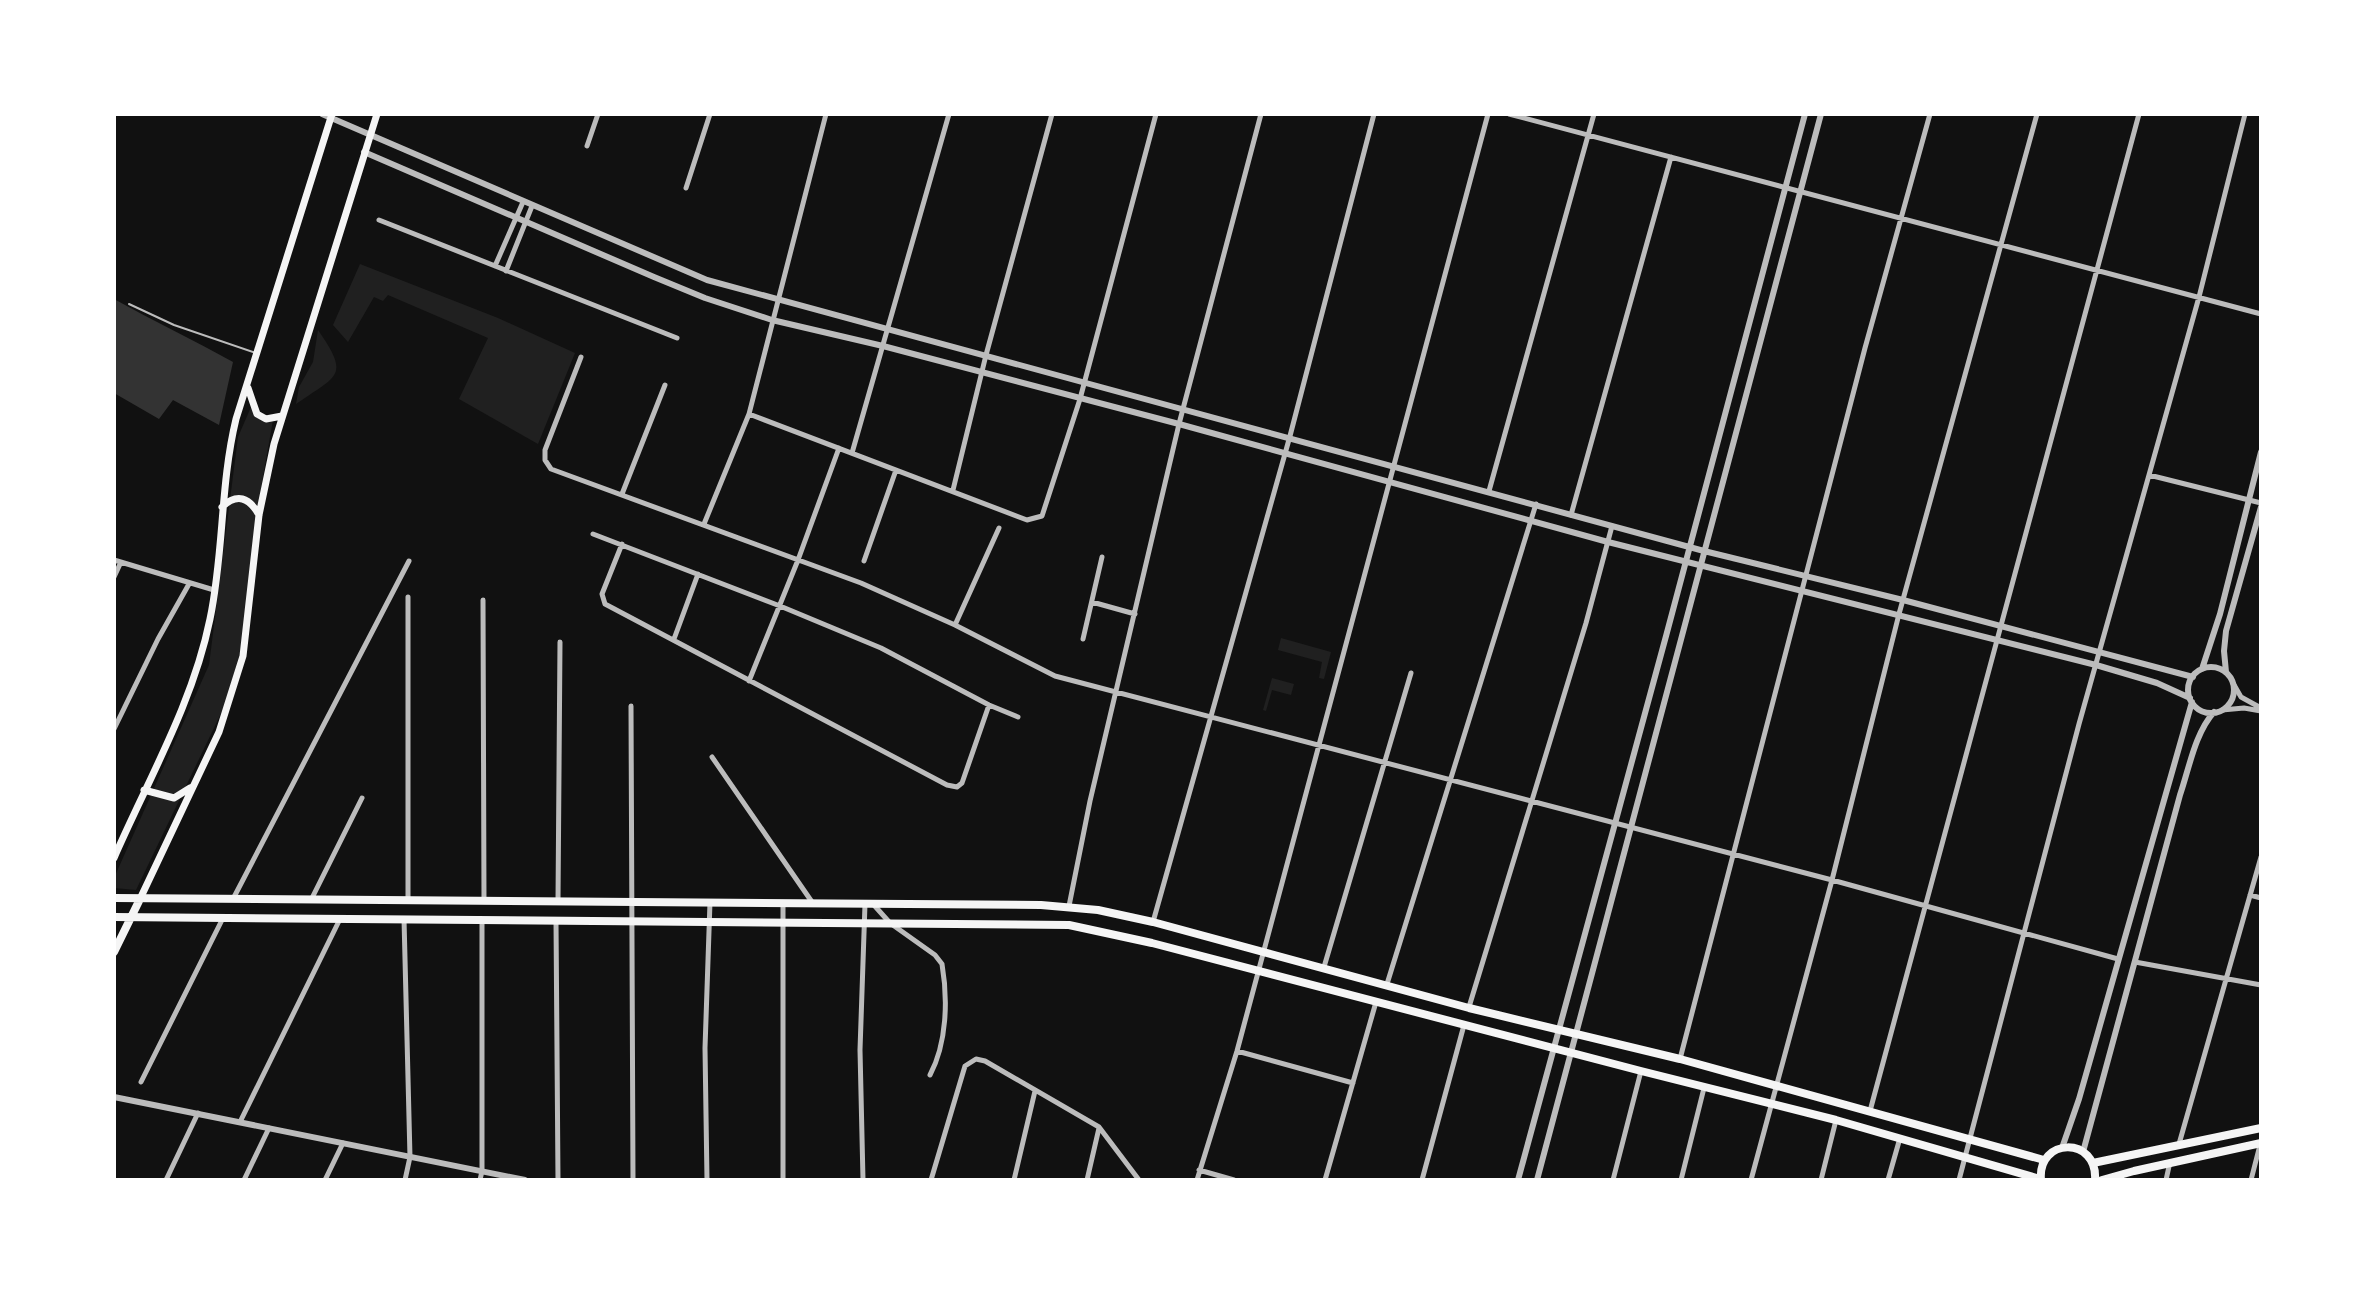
<svg xmlns="http://www.w3.org/2000/svg" width="2375" height="1294" font-family="Ubuntu,sans-serif">
  <style>
    .green { fill: #202020 }
    .water { fill: #333 }
    .lines { fill: none; stroke-linecap: round; stroke-linejoin: round }
    .service { stroke: #bcbcbc; stroke-width: 2 }
    .minor { stroke: #bcbcbc; stroke-width: 5 }
    .tertiary { stroke: #bcbcbc; stroke-width: 6 }
    .secondary { stroke: #f5f5f5; stroke-width: 7 }
    .primary { stroke: #f5f5f5; stroke-width: 8 }
  </style>
  <rect width="100%" height="100%" fill="#111"/>
  <path class="green" d="M 360,264 L 498,318 L 575,353 L 538,444 L 459,399 L 488,338 L 388,295 L 383,301 L 374,297 L 348,342 L 333,325 Z
    M 318,330 C 351,377 337,375 296,404 L 299,387 L 313,362 Z
    M 251,407 L 273,420 L 261,488 L 241,649 L 225,705 L 136,890 L 114,888 L 114,878 L 209,665 L 238,437 Z
    M 1281,638 L 1331,652 L 1324,679 L 1319,678 L 1322,662 L 1278,650 Z
    M 1272,678 L 1294,684 L 1291,695 L 1272,690 L 1266,711 L 1263,710 Z"/>
  <path class="water" d="M 114,299 C 153,321 194,340 233,362 L 219,425 L 173,400 L 159,419 L 114,393 Z"/>
  <g class="lines">
    <path class="service" d="M 129,304 L 174,325 L 256,353"/>
    <path class="minor" d="M 1509,114 L 2261,314
      M 587,146 L 598,114
      M 686,188 L 710,114
      M 379,220 L 677,338
      M 495,266 L 523,202
      M 506,271 L 532,206
      M 581,357 L 545,450 L 545,460 L 551,469 L 861,583 L 955,625 L 1055,676 L 1832,880 L 2118,959
      M 749,414 L 1027,520 L 1042,516 L 1080,399 L 1156,114
      M 852,453 L 949,114
      M 2149,475 L 2261,503
      M 953,490 L 986,355 L 1052,114
      M 1489,491 L 1594,114
      M 622,494 L 665,385
      M 1571,515 L 1671,157
      M 704,524 L 749,414 L 826,114
      M 593,534 L 780,606 L 881,648 L 989,705 L 1018,717
      M 622,544 L 602,594 L 605,604 L 947,785 L 957,787 L 962,783 L 989,705
      M 114,560 L 214,590
      M 864,561 L 896,470
      M 114,577 L 121,562
      M 483,600 L 484,900
      M 1092,602 L 1135,614
      M 955,625 L 999,528
      M 674,639 L 698,574
      M 1083,639 L 1102,557
      M 749,681 L 798,560 L 839,448
      M 2233,683 L 2241,697 L 2261,708
      M 631,706 L 633,1180
      M 2222,710 L 2244,708 L 2261,711
      M 114,729 L 158,639 L 189,584
      M 712,757 L 812,902
      M 2250,895 L 2261,898
      M 233,899 L 409,561
      M 311,900 L 362,798
      M 408,901 L 408,597
      M 558,901 L 560,642
      M 783,904 L 783,1180
      M 873,904 L 890,923 L 935,955 L 942,964 C 948,999 947,1043 930,1075
      M 1069,906 L 1090,801 L 1179,424 L 1261,114
      M 404,919 L 410,1157 L 405,1180
      M 556,921 L 558,1180
      M 1153,922 L 1290,436 L 1374,114
      M 2135,962 L 2261,985
      M 1324,967 L 1411,673
      M 1387,984 L 1536,504
      M 1469,1007 L 1586,623 L 1612,526
      M 1237,1051 L 1353,1083
      M 1680,1059 L 1865,348 L 1930,114
      M 141,1082 L 223,918
      M 1870,1111 L 2139,114
      M 240,1122 L 340,919
      M 2179,1144 L 2261,857
      M 1199,1170 L 1234,1180
      M 166,1180 L 198,1113
      M 244,1180 L 269,1128
      M 325,1180 L 343,1143
      M 480,1180 L 482,1171 L 482,920
      M 707,1180 L 705,1048 L 710,902
      M 863,1180 L 860,1050 L 865,904
      M 931,1180 L 965,1066 L 976,1059 L 985,1061 L 1099,1127 L 1139,1180
      M 1014,1180 L 1035,1091
      M 1087,1180 L 1099,1128
      M 1197,1180 L 1237,1051 L 1488,114
      M 1325,1180 L 1376,1002
      M 1422,1180 L 1464,1025
      M 1613,1180 L 1641,1071
      M 1681,1180 L 1704,1088
      M 1751,1180 L 1832,880 L 1899,614 L 2037,114
      M 1821,1180 L 1836,1120
      M 1888,1180 L 1900,1138
      M 1959,1180 L 2079,724 L 2199,297 L 2245,114
      M 2166,1180 L 2170,1162
      M 2251,1180 L 2260,1145"/>
    <path class="tertiary" d="M 322,114 L 707,280 L 1704,551 L 1903,600 L 2193,677
      M 364,152 L 654,277 L 705,298 L 772,320 L 883,346 L 1179,424 L 1608,542 L 2096,665 L 2157,683 L 2190,698
      M2188 690a23 23 0 1 1 46 0a23 23 0 1 1-46 0Z
      M 2202,669 L 2220,614 L 2261,452
      M 2226,672 L 2224,651 L 2226,631 L 2261,507
      M 114,1097 L 525,1180
      M 2062,1148 L 2079,1099 L 2192,702
      M 2083,1152 L 2180,795 C 2189,769 2195,733 2214,712
      M 1518,1180 C 1617,825 1710,470 1805,114
      M 1537,1180 L 1821,114"/>
    <path class="secondary" d="M 248,388 L 257,414 L 266,419 L 282,416
      M 222,507 C 237,493 249,497 259,515
      M 144,790 L 174,798 L 190,788
      M 114,858 C 148,780 193,703 210,619 C 224,553 220,485 236,419 L 332,114
      M 140,899 L 219,732 L 243,656 L 259,515 L 274,444 L 377,114"/>
    <path class="primary" d="M 114,898 L 1041,905 L 1098,910 L 1153,922 L 1469,1008 L 1680,1059 L 2044,1160
      M 114,917 L 1069,925 L 1152,943 L 1641,1071 L 1836,1120 L 2040,1179
      M 114,952 L 140,899
      M 2093,1163 L 2261,1128
      M 2041,1180 C 2037,1137 2098,1136 2095,1180
      M 2102,1180 L 2134,1171 L 2261,1143"/>
  </g>
  <rect width="2375" height="1294" fill="none" stroke="#ffffff" stroke-width="232"/>
</svg>
